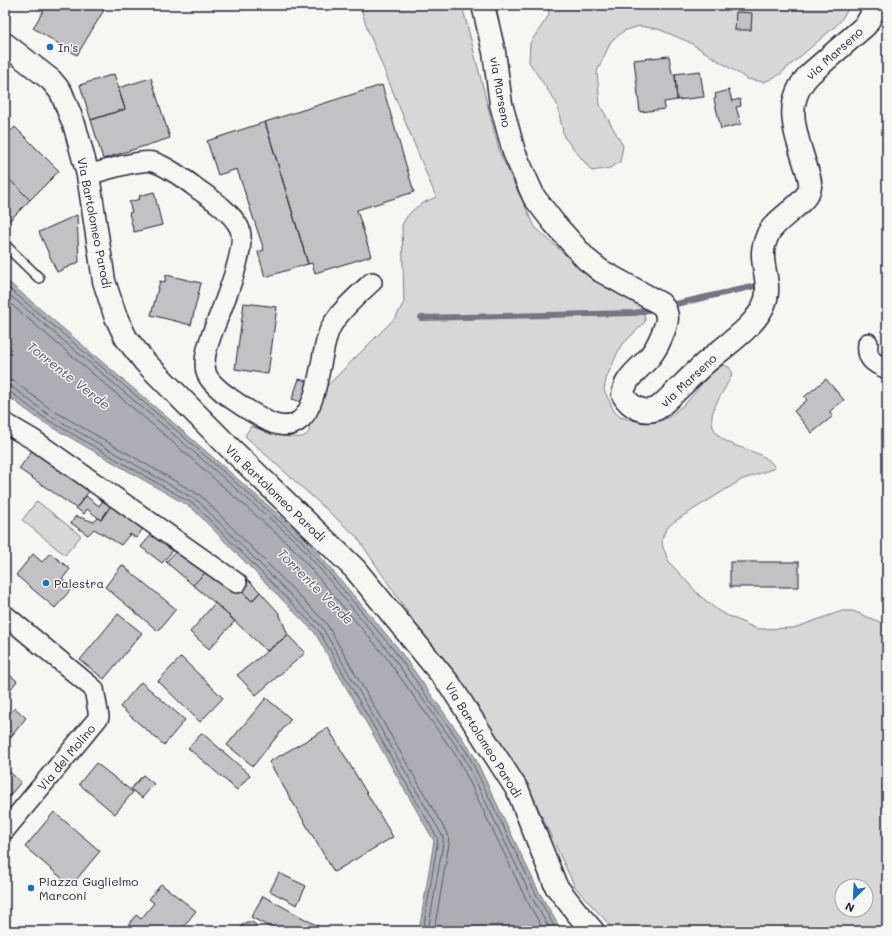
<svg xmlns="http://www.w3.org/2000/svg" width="892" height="936" font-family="Mali,sans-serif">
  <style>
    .green { fill: #d7d7d7; stroke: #7c7c89; fill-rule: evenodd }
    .water { fill: #adadb3; stroke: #757583 }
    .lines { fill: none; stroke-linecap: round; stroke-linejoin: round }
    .shore { stroke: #5a5a6b; stroke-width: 1 }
    .stream { stroke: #757583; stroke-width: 6 }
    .building { fill: #c2c2c4; stroke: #22223b }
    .service-casing { stroke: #22223b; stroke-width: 12 }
    .minor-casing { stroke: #22223b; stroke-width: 22 }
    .tertiary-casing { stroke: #22223b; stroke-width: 25 }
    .secondary-casing { stroke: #22223b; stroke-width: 25 }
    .service { stroke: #f6f6f2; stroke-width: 9 }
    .minor { stroke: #f6f6f2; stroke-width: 19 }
    .tertiary { stroke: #f6f6f2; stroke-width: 22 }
    .secondary { stroke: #f6f6f2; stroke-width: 22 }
    .poi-dot { fill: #1f6fb2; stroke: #f6f6f2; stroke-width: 1.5 }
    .labels { text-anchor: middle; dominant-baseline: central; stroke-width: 3; stroke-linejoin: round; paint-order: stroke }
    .poi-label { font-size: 12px; fill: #22223b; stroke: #f6f6f2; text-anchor: start }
    .street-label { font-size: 12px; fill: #22223b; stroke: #f6f6f2 }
    .water-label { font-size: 13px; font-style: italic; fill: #535365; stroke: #f6f6f2 }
  </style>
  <rect width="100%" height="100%" fill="#f6f6f2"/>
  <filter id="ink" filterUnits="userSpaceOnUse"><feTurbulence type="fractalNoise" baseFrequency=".025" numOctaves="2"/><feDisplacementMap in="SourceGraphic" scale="8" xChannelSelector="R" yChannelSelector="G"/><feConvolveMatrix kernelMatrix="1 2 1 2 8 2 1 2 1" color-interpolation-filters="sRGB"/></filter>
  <g filter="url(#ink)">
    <path class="green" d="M 360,5 L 462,5 L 500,154 L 535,227 L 582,270 L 636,299 C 642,306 645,312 645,322 L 620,347 L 606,379 L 604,390 L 614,411 L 620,417 L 641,422 L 657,422 L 663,420 L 669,417 L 687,402 L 711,373 L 723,365 L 729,367 C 730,369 731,370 732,372 C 732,376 729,381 727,384 C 721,397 706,414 714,429 C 724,451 765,447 775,468 L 741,480 L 675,521 L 666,529 L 663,536 L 662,542 L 663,547 L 669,562 L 700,596 L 720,612 L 757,629 L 794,628 L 842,611 L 853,611 L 887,625 L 887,931 L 615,931 L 575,887 L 534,800 L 357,537 L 245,436 L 251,426 C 263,431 288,439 301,437 C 304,437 307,434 309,432 L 311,408 L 326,387 L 396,317 L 404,302 L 402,225 C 410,209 420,204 436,197 L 367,28 ZM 842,886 L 866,886 L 866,910 L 842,910 Z
      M 548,5 L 851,5 L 839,23 L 779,75 L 764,82 L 747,79 L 689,42 L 658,29 L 639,26 L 624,31 L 611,41 L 597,72 L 600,105 L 623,146 L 620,162 L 610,168 L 592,171 L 564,137 L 557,104 L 529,62 L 530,43 L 549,15 Z
      M 37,501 L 81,536 L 65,555 L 22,520 Z"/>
    <path class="water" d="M 5,279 L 169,419 L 305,538 L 397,647 L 472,752 L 539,892 L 562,931 L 419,931 L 434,841 L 315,633 L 192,508 L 40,420 L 5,394 Z"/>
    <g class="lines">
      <path class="shore" d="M 5,285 L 167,422 L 302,541 L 393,649 L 468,754 L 536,894 L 557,931
        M 5,291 L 164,426 L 299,544 L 389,652 L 464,757 L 531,896 L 551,931
        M 5,299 L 160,431 L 294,549 L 385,656 L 459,760 L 526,899 L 544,931
        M 5,380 L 14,381 L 49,408 L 201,496 L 326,623 L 448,835 L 449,844 L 434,931
        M 5,386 L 12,387 L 46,413 L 198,501 L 322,627 L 443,837 L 443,843 L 428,931
        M 5,391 L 9,391 L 43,417 L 195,505 L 319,631 L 438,839 L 423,931"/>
      <path class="stream" d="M 667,306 L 755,286
        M 421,318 L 635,313 L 656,308"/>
    </g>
    <path class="building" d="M 47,5 L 107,5 L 77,55 L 33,28 Z
      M 736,12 L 752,13 L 751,30 L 735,30 Z
      M 669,56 L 672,74 L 675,74 L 677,100 L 664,102 L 665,109 L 640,112 L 634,60 Z
      M 700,71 L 704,97 L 677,100 L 675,74 Z
      M 114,74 L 125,109 L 91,120 L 80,85 Z
      M 151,78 L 170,138 L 103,159 L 91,120 L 125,109 L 118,88 Z
      M 382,85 L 414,192 L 357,210 L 371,256 L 315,273 L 312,263 L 308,264 L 265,122 Z
      M 729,90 L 732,101 L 740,99 L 741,106 L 736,107 L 741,124 L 721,129 L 714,99 L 716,98 L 715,94 Z
      M 265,122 L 308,264 L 265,277 L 258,252 L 264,250 L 237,169 L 218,175 L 207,141 Z
      M 15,127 L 59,171 L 30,200 L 5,175 L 5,137 Z
      M 5,175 L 30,200 L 5,225 Z
      M 154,192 L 162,225 L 134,232 L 129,213 L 132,212 L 129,202 L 140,199 L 139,196 Z
      M 77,215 L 79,262 L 57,272 L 39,232 Z
      M 166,275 L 201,283 L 191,325 L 151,315 L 160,281 L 165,282 Z
      M 244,303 L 277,307 L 268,374 L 235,369 Z
      M 299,379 L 310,382 L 304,403 L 292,399 Z
      M 826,379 L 844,400 L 829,412 L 833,416 L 812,433 L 794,411 L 807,400 L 804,397 Z
      M 33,449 L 90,490 L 76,508 L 19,469 Z
      M 86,496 L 99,506 L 106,496 L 112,504 L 101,520 L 87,509 L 84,514 L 76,508 Z
      M 112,504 L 145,526 L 136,538 L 130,534 L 121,545 L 94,529 L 88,535 L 71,523 L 76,516 L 94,522 L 98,518 L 101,520 Z
      M 156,529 L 177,546 L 162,563 L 141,547 Z
      M 180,547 L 211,567 L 193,585 L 166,562 Z
      M 50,553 L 70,569 L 62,579 L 72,588 L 55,608 L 16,575 L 33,554 L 42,562 Z
      M 730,562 L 799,562 L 799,587 L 730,587 Z
      M 122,565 L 176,609 L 158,631 L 105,587 Z
      M 211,567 L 229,580 L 252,601 L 260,592 L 279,613 L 288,635 L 267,651 L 215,603 L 193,585 Z
      M 248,580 L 260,592 L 252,601 L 239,589 Z
      M 215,603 L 235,621 L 209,649 L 190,632 Z
      M 118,614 L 142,633 L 104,679 L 80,660 Z
      M 288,635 L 305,653 L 256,695 L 237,675 Z
      M 181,657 L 223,698 L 200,722 L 158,681 Z
      M 5,671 L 17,681 L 5,696 Z
      M 141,682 L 185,720 L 164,745 L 120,707 Z
      M 266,698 L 291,719 L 253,766 L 227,745 Z
      M 15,708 L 26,718 L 5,744 L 5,709 L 10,713 Z
      M 328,728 L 393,837 L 334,872 L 269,762 Z
      M 202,733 L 250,775 L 237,790 L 188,748 Z
      M 96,763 L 133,792 L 115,814 L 79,784 Z
      M 5,768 L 21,782 L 5,801 Z
      M 143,775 L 154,784 L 142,798 L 131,789 Z
      M 54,812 L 100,851 L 71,886 L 25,847 Z
      M 279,873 L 306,886 L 297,905 L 270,891 Z
      M 161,884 L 196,911 L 180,931 L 124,931 L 136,915 L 141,919 L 154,903 L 149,899 Z
      M 263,896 L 327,931 L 277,931 L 251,917 Z
      M 247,922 L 252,922 L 256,925 L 259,931 L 239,931 L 243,924 Z"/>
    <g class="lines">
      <g class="service-casing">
        <path id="service" d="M 5,245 L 39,278"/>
      </g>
      <g class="minor-casing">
        <path id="minor" d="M 88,175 C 103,171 139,159 153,162 C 165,165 189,182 199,190 C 213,200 231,212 239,227 C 249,247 221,310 213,331 C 208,345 203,357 206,372 C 210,388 249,411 264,419 C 275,426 290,429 300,420 C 319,406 320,351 330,329 C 337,313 359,294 372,282
          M 868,343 C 866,359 873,363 887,369
          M 5,423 L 34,440 L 237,583
          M 5,615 L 94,689 L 99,717 L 5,830"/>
      </g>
      <g class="tertiary-casing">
        <path id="tertiary" d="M 483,5 L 494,52 L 501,104 L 514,152 L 534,197 L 554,223 L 586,259 L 601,271 L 661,304 C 664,307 667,312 667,318 C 667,326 657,348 651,355 C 642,368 624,377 623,395 C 630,407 645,415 658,408 C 673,395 687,380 702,366 C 721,348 759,326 766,299 C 770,283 762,268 763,252 C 763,246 766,239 768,234 C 776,218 808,203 810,187 C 811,180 807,170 805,164 C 795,131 782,101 811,73 L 866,25 L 877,5"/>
      </g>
      <g class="secondary-casing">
        <path id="secondary" d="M 5,44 L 51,80 L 61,92 L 75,127 L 88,175 L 104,281 L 115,315 L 126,338 L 145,362 L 226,444 L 355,569 L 450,685 L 518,791 L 556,886 L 578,914 L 593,931"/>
      </g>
      <use href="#service" class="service"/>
      <use href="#minor" class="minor"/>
      <use href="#tertiary" class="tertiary"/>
      <use href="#secondary" class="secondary"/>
    </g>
  </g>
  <g class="poi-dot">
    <circle cx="50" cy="47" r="4"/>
    <circle cx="46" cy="583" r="4"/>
    <circle cx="31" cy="888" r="4"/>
  </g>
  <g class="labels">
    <g class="poi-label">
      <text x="58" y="47">In's</text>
      <text x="54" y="583">Palestra</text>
      <text x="39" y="881">Piazza Guglielmo<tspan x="39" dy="14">Marconi</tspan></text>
    </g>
    <g class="street-label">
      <text transform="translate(834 53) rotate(-42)">via Marseno</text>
      <text transform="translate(501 92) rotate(80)">via Marseno</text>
      <text transform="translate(95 223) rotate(79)">Via Bartolomeo Parodi</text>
      <text transform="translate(688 380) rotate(-43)">via Marseno</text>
      <text transform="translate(276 493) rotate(44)">Via Bartolomeo Parodi</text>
      <text transform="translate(484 740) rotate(58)">Via Bartolomeo Parodi</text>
      <text transform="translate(66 757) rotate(-50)">Via del Molino</text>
    </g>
    <g class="water-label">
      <text transform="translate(69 375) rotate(38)">Torrente Verde</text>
      <text transform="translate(316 586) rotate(45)">Torrente Verde</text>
    </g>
  </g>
  <rect width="892" height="936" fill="none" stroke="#f6f6f2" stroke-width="20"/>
  <rect x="10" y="10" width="872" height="916" fill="none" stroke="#22223b" stroke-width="1.5" filter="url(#ink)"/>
  <g transform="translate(854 898) rotate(204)"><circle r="19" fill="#f6f6f2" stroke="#a1a1a9"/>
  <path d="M0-3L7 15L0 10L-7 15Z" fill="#1f6fb2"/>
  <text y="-6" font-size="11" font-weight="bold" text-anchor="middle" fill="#22223b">N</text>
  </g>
</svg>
